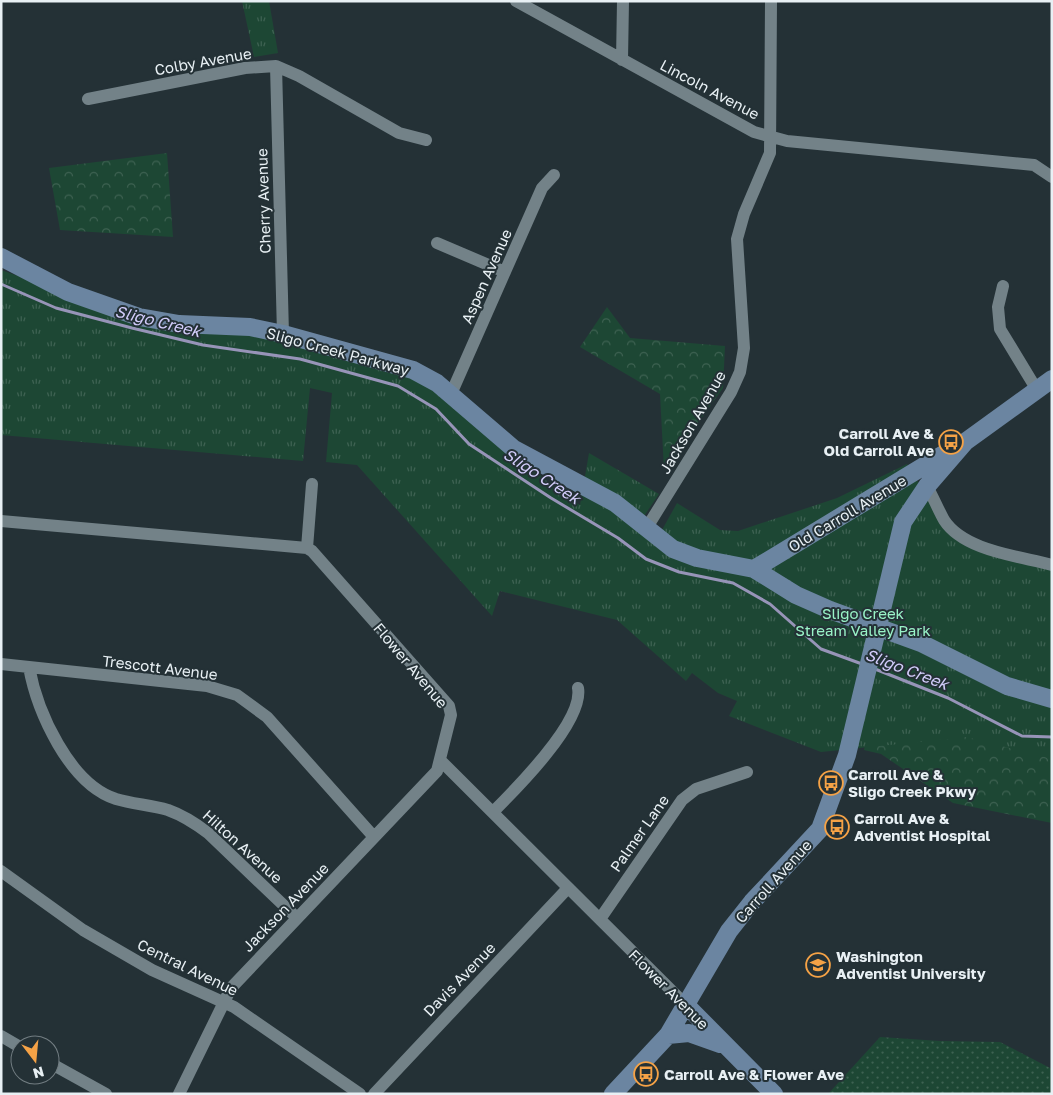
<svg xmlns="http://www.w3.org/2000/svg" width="1053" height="1095" font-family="'Golos Text',sans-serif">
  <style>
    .grass { fill: url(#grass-dots) }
    .forest { fill: url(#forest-crowns) }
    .park { fill: url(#park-tufts) }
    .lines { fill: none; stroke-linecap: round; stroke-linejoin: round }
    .stream { stroke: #9794b8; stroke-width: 3 }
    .street { stroke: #738288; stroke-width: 12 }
    .secondary { stroke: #6b85a1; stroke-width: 18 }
    .labels { text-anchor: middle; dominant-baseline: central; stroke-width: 4; stroke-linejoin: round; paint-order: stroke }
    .street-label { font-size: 15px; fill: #e8f0f4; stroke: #243136 }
    .poi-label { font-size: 15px; font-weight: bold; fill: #e8f0f4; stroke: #243136; text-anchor: start }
    .park-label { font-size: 15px; fill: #99f3c7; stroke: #243136 }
    .water-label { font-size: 16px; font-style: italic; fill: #d2ccfa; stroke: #243136 }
  </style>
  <defs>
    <pattern id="grass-dots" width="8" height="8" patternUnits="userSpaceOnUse" patternTransform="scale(1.25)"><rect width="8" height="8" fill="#1d4734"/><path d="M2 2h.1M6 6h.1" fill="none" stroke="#3e6252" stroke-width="1.8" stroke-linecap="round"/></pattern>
    <pattern id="forest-crowns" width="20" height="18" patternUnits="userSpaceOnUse" patternTransform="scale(1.25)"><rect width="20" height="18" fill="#1d4734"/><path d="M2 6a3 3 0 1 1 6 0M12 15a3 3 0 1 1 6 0" fill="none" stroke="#3e6252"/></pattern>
    <pattern id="park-tufts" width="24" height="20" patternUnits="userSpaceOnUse" patternTransform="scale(1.25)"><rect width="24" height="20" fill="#1d4734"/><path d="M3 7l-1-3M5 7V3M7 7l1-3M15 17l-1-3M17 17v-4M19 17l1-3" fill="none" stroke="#3e6252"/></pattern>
  </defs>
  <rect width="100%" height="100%" fill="#243136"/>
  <path class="grass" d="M 880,1037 L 940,1041 L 1000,1042 L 1052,1069 L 1052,1094 L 828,1094 Z"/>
  <path class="forest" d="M 167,153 L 173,237 L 60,230 L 49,168 Z
    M 607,307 L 630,338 L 725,346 L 723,388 L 664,470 L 660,394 L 580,347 Z
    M 1052,573 L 1052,823 L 953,803 L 881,754 L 864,750 L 886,658 Z"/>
  <path class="park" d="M 242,1 L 269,1 L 278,53 L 254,57 Z
    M 1,270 L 177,332 L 191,333 L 239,330 L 373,365 L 442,390 L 556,489 L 580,505 L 589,453 L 659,494 L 642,519 L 662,530 L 677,503 L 720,530 L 738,531 L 837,498 L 907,464 L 947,529 L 1052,565 L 1052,759 L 967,737 L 821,752 L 729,716 L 737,701 L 718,693 L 692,673 L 686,681 L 617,620 L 500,591 L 492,616 L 357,465 L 326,462 L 332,393 L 310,388 L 303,461 L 1,435 Z"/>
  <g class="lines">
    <path class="stream" d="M 1,284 L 56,308 L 132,328 L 203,345 L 300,359 L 398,386 L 436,409 L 469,444 L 551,498 L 618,538 L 646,559 L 679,572 L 733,583 L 770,604 L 821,649 L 862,664
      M 875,669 L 948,698 L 1022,736 L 1052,737"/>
    <path class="street" d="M 516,1 L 754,132 L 787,141 L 1034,165 L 1052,177
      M 622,60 L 623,1
      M 276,66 L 283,334
      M 88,99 L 245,68 L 276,66 L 299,76 L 399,133 L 426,140
      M 437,243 L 505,272
      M 1003,286 L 998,307 L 1000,329 L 1037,390
      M 451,394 L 542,188 L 554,175
      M 927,486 C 933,497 938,509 944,520 C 964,551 1019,556 1052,565
      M 1,521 L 307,548 L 312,551 L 449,706 L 451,715 L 437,771 L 231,988 L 179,1094
      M 646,529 L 731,392 L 740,372 L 744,348 L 737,239 L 744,214 L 770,153 L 771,1
      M 307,548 L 312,484
      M 1,664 L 207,686 L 237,695 L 267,717 L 374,837
      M 29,667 C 37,711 69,784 116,799 C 133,804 151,805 168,810 C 182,815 195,823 208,833 L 297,918
      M 440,760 L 686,1005
      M 493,812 C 517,788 584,721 578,688
      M 1,871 L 83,930 L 152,970 L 234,1007 L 360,1094
      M 600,919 L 682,800 L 696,789 L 747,772
      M 1,1036 L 20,1047
      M 50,1063 L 106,1094
      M 374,1094 L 568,888"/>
    <path class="secondary" d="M 1,257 L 68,292 L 139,317 L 179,324 L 250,327 L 283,334 L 413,370 L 437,383 L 514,449 L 615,503 L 673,549 L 697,558 L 754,569 L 796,595 L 830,610 L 921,643 L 1007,686 L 1052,699
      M 754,569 L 952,449
      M 686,1005 L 774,1094
      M 668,1035 L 689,1033 L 720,1044
      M 613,1094 L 668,1035 L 729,931 L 752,902 L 820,829 L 847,755 L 903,522 L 927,486 L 965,442 L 1052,379"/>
  </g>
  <defs>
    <g id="bus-ring" transform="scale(1.25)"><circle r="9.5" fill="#243136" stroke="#f5a246" stroke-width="1.5"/><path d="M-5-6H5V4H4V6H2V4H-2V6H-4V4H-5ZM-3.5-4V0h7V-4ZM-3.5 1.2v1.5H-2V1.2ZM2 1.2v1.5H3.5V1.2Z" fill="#f5a246"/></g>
    <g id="university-ring" transform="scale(1.25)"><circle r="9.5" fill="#243136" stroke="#f5a246" stroke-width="1.5"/><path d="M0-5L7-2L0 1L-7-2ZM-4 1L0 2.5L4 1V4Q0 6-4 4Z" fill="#f5a246"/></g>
  </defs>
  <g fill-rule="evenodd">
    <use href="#bus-ring" x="951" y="442"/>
    <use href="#bus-ring" x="831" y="783"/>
    <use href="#bus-ring" x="837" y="827"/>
    <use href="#university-ring" x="818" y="965"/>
    <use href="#bus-ring" x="646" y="1074"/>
  </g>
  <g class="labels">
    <g class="street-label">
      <text transform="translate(203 61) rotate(-10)">Colby Avenue</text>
      <text transform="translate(710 89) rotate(28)">Lincoln Avenue</text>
      <text transform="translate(263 201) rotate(-92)">Cherry Avenue</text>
      <text transform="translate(486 276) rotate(-66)">Aspen Avenue</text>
      <text transform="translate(338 351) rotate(15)">Sligo Creek Parkway</text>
      <text transform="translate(692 422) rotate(-60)">Jackson Avenue</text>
      <text transform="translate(847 513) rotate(-31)">Old Carroll Avenue</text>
      <text transform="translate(411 665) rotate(50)">Flower Avenue</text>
      <text transform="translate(160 667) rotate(7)">Trescott Avenue</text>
      <text transform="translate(639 833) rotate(-55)">Palmer Lane</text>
      <text transform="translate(243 846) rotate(42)">Hilton Avenue</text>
      <text transform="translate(773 881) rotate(-48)">Carroll Avenue</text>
      <text transform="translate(285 907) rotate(-46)">Jackson Avenue</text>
      <text transform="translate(188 967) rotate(26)">Central Avenue</text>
      <text transform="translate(459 979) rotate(-46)">Davis Avenue</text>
      <text transform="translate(669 989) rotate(45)">Flower Avenue</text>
    </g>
    <g class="poi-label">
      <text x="934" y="433" text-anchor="end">Carroll Ave &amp;<tspan x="934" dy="17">Old Carroll Ave</tspan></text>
      <text x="848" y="774">Carroll Ave &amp;<tspan x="848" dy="17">Sligo Creek Pkwy</tspan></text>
      <text x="854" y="818">Carroll Ave &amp;<tspan x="854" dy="17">Adventist Hospital</tspan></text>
      <text x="836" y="956">Washington<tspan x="836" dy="17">Adventist University</tspan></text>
      <text x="664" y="1074">Carroll Ave &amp; Flower Ave</text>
    </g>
    <g class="park-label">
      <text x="863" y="613">Sligo Creek<tspan x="863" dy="17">Stream Valley Park</tspan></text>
    </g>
    <g class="water-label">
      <text transform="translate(158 321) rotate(14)">Sligo Creek</text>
      <text transform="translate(542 476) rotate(33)">Sligo Creek</text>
      <text transform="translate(907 669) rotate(21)">Sligo Creek</text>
    </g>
  </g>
  <rect width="1053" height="1095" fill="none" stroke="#e8f0f4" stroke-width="5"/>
  <g transform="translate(35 1060) rotate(164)"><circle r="24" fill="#243136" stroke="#727d82"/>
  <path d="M0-4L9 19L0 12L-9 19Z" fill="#f5a246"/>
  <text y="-8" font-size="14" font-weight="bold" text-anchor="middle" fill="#e8f0f4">N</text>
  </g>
</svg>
